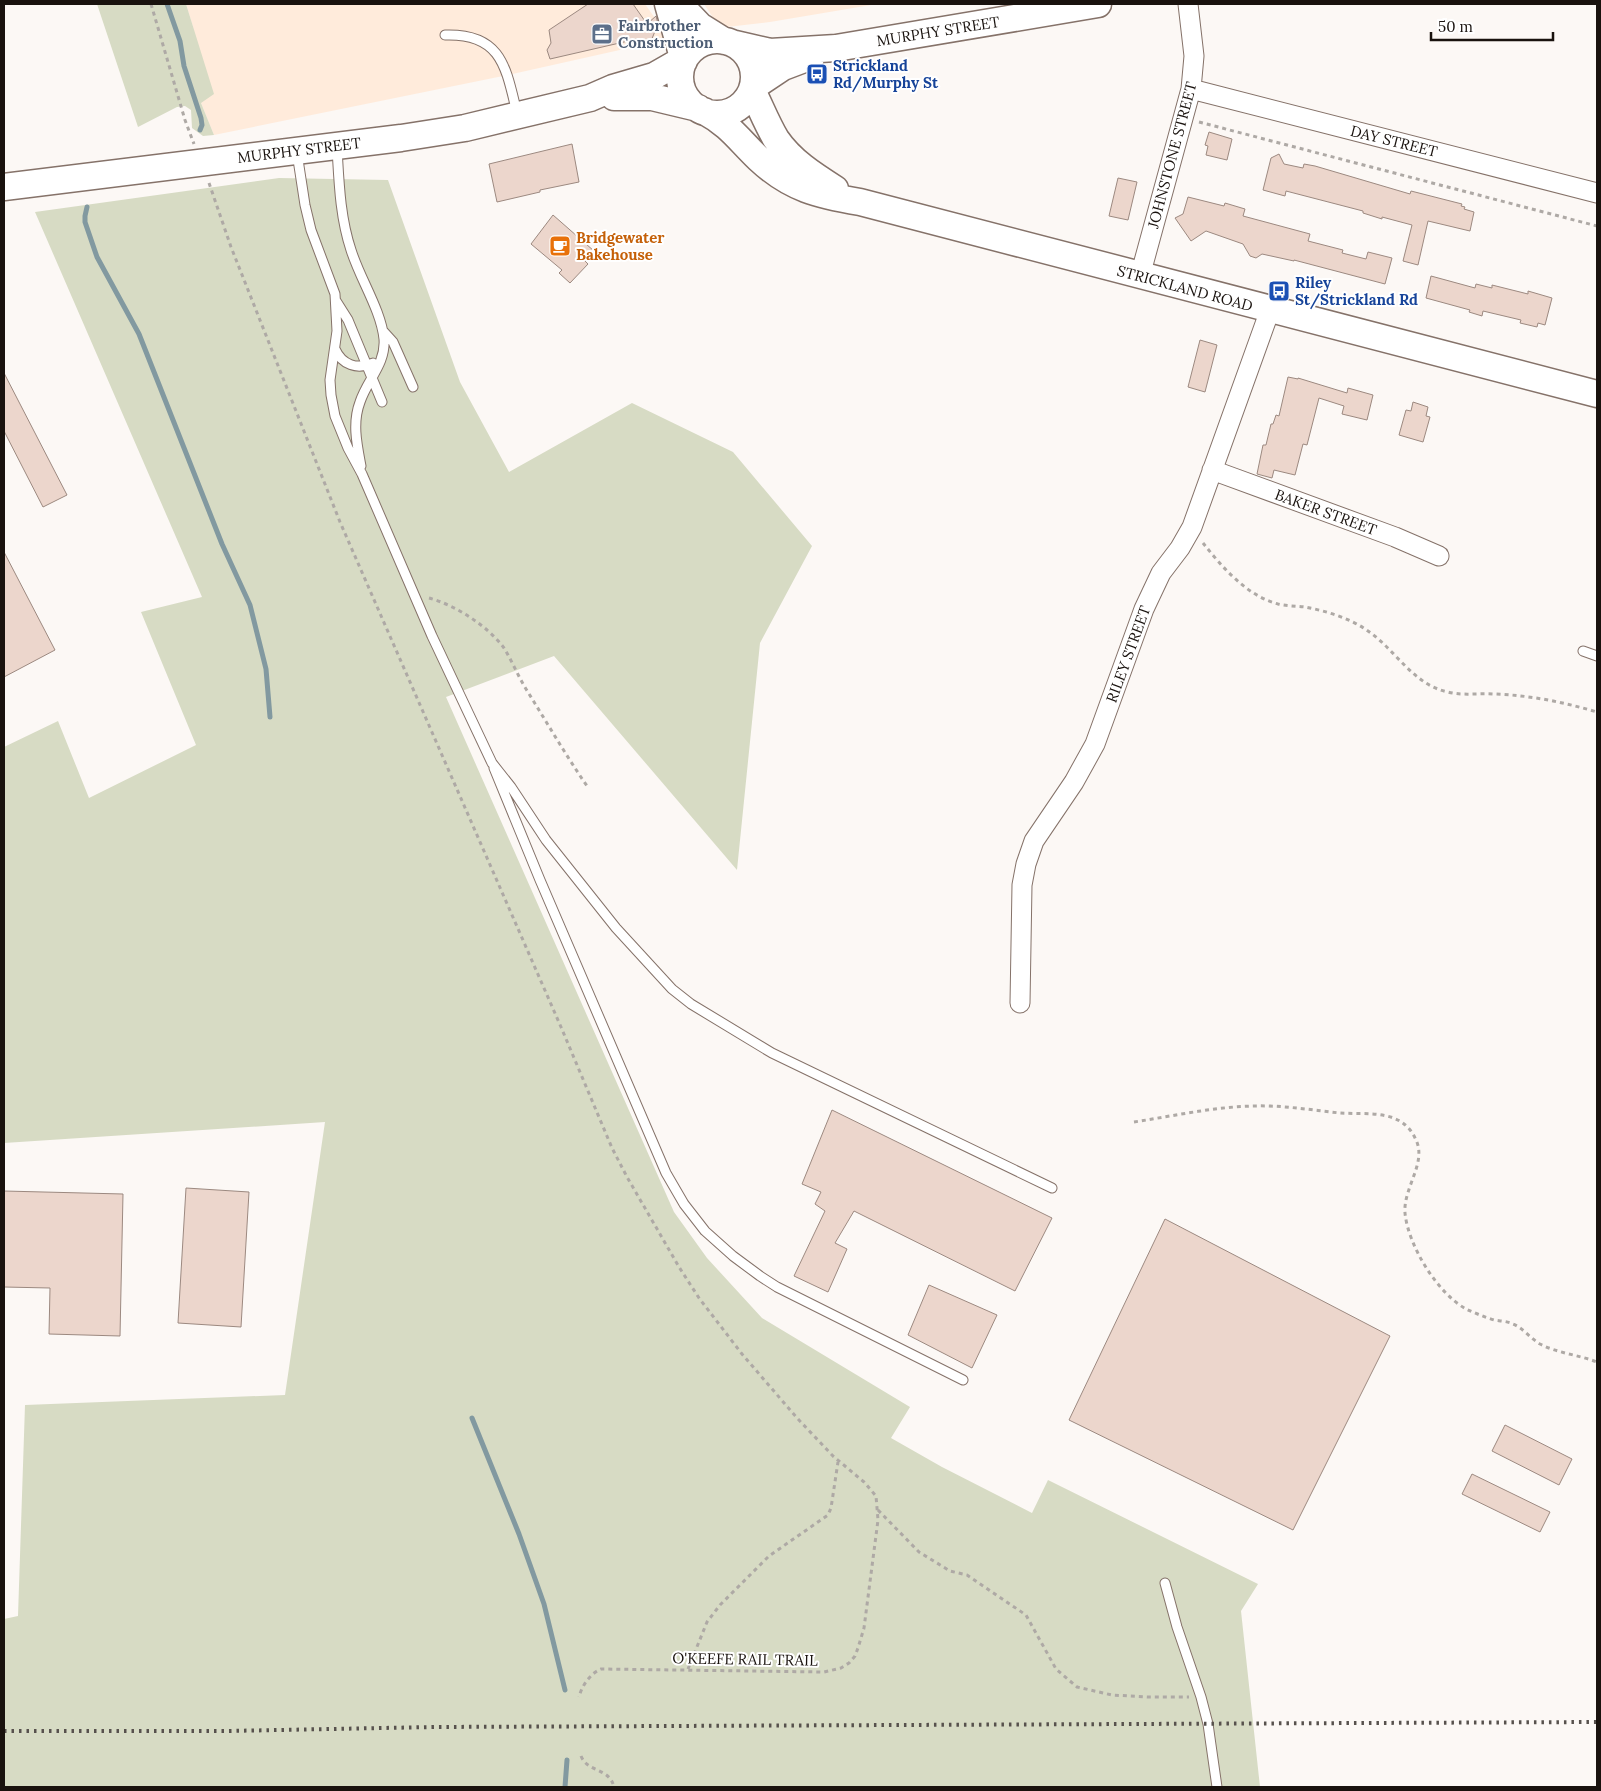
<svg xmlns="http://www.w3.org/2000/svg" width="1601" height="1791" font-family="Lora,serif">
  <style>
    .industrial { fill: #ffebdb }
    .green { fill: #d7dbc4 }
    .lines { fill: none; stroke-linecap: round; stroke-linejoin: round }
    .stream { stroke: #8299a0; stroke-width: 5 }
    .building { fill: #ecd6cc; stroke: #9c8980 }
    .lane-casing { stroke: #857269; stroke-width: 11 }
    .street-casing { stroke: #857269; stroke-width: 21 }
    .secondary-casing { stroke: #857269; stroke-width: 29 }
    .path { stroke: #aea9a5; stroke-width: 3; stroke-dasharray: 4 4; stroke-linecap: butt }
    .lane { stroke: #fff; stroke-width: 9 }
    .street { stroke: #fff; stroke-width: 19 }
    .secondary { stroke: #fff; stroke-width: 26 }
    .rail { stroke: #57514d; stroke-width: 4; stroke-dasharray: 2.5 5; stroke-linecap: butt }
    .labels { text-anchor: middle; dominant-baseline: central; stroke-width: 4; stroke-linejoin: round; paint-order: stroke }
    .service-label { font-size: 15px; font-weight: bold; fill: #4e5e75; stroke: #fff; text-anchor: start }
    .street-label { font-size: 15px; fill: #19120e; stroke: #fff }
    .transit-label { font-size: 15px; font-weight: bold; fill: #164399; stroke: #fff; text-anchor: start }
    .food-label { font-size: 15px; font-weight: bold; fill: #c56008; stroke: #fff; text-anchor: start }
  </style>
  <rect width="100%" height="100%" fill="#fcf8f5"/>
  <path class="industrial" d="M 186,4 L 645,4 L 664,31 L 663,40 L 660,41 L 508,75 L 214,135 L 201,103 L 193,27 Z
    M 704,4 L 877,4 L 770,22 L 727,27 L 714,19 Z"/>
  <path class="green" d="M 97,4 L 186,4 L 214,94 L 201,103 L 214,135 L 203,136 L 192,128 L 191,110 L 185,106 L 177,107 L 138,127 Z
    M 279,178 L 388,180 L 460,382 L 509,472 L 632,403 L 733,452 L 812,546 L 760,643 L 737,870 L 554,656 L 446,697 L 674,1212 L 707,1258 L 762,1318 L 910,1407 L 891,1438 L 942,1467 L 1032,1513 L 1048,1480 L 1258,1584 L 1241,1611 L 1260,1787 L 4,1787 L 4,1619 L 18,1616 L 25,1405 L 285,1395 L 325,1122 L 4,1143 L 4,747 L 58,721 L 89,798 L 196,745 L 141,612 L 202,597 L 35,212 Z"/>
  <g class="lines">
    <path class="stream" d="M 167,4 L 180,41 L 184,66 L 201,118 L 202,125 L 200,130
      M 87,207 L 85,216 L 85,222 L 97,257 L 139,334 L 222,544 L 250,605 L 266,669 L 270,717
      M 472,1418 L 519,1534 L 544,1604 L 565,1690
      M 565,1787 L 567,1760"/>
  </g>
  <path class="building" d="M 588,4 L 633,4 L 647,24 L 656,16 L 658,24 L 651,41 L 638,44 L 637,39 L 550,59 L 547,50 L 551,43 L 549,30 Z
    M 1209,132 L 1232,139 L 1227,160 L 1206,155 L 1208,146 L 1205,145 Z
    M 572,144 L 579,182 L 540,190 L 540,192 L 497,202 L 489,164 Z
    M 1279,154 L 1284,164 L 1303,168 L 1304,164 L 1315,166 L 1410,194 L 1411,191 L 1462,204 L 1461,206 L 1465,207 L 1464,209 L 1474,212 L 1470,231 L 1428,221 L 1418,265 L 1403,261 L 1412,225 L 1382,217 L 1382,219 L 1363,213 L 1363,211 L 1286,191 L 1285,196 L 1263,190 L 1271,158 Z
    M 1118,178 L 1137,182 L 1128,220 L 1109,216 Z
    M 1188,197 L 1224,206 L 1225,203 L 1245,209 L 1243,216 L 1310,234 L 1308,241 L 1343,250 L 1342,253 L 1366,259 L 1368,252 L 1392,258 L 1385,284 L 1294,260 L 1294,261 L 1262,254 L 1256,258 L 1250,256 L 1243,244 L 1206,231 L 1191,241 L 1175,218 L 1183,214 Z
    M 553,215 L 594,251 L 585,261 L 588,264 L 570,283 L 559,273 L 562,270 L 531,244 Z
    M 1431,276 L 1475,288 L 1476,284 L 1492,288 L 1492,285 L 1528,294 L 1528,291 L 1552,298 L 1545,325 L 1538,323 L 1537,327 L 1520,323 L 1521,320 L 1483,311 L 1482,316 L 1469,312 L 1470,310 L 1426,298 Z
    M 1200,340 L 1217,345 L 1205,392 L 1188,387 Z
    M 4,373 L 67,495 L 43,507 L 4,431 Z
    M 1288,377 L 1298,379 L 1298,378 L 1347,393 L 1348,388 L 1373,395 L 1367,420 L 1342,414 L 1344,406 L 1319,398 L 1307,445 L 1303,444 L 1295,475 L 1274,470 L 1272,478 L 1257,474 L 1263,445 L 1266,445 L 1271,424 L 1273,424 L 1276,415 L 1279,416 Z
    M 1413,402 L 1428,407 L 1426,416 L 1430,417 L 1423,442 L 1399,435 L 1406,410 L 1411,411 Z
    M 4,552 L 55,650 L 4,677 Z
    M 832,1110 L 1052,1218 L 1015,1291 L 854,1211 L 835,1243 L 847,1249 L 828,1292 L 794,1276 L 825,1211 L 815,1204 L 821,1192 L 802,1184 Z
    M 186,1188 L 249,1192 L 241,1327 L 178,1323 Z
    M 4,1191 L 123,1194 L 120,1336 L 49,1334 L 50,1288 L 4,1287 Z
    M 1165,1219 L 1390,1336 L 1293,1530 L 1069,1420 Z
    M 929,1285 L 997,1315 L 972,1368 L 908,1335 Z
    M 1505,1425 L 1572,1459 L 1559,1485 L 1492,1451 Z
    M 1472,1474 L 1550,1512 L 1540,1532 L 1462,1494 Z"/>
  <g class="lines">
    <g class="lane-casing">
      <path id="lane" d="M 445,35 C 502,33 506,68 517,113
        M 337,148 C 339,182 340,217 351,250 C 360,279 381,310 384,339 C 386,364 367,380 360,402 C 352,423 357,445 361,466
        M 297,153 L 305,205 L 311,230 L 335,294 L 337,331 L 330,380 L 331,395 L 335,416 L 348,448 L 362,474 L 432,636 L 492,763 L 511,787 L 546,840 L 616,928 L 672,989 L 691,1004 L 772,1053 L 1052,1188
        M 336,301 L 348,320 L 382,402
        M 383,331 L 393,342 L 413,387
        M 335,349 C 342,365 357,370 373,363
        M 1583,651 L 1597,656
        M 494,768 L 540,880 L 666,1173 L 684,1204 L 705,1231 L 733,1256 L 760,1276 L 777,1287 L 963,1380
        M 1165,1583 L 1177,1627 L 1201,1697 L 1208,1724 L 1217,1787"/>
    </g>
    <g class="street-casing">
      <path id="street" d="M 1191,89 L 1597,193
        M 1140,276 L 1191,89 L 1194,56 L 1188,4
        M 1212,470 L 1395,537 L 1439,556
        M 1020,1003 L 1022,885 L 1026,864 L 1034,841 L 1074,782 L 1095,744 L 1144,609 L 1161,573 L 1180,548 L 1192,527 L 1270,310"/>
    </g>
    <g class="secondary-casing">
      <path id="secondary" d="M 668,4 L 684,61
        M 679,4 L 700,26 L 724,41
        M680 77a37 37 0 1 1 74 0a37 37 0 1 1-74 0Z
        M 735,44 L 770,52 L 836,48 L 1098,4
        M 753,87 L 783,67 L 812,56
        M 752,90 C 760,106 767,124 776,139 C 791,161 813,175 835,189
        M 614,97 L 652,97 L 698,108
        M 704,111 C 730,125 739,140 759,159 C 791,189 819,195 860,202 L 1597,394
        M 4,187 L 401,138 L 465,128 L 590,98 L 613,88 L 654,76 L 675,64 L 683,63"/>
    </g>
    <path class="path" d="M 151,4 L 185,120 L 194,144
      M 1199,122 L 1597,226
      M 209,183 L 231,247 L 340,522 L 561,1027 L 612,1148 L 627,1177 L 679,1267 L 699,1298 L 742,1354 L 797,1418 L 833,1456 L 864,1482 L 876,1496 L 878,1520 L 864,1628 L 858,1648 L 855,1656 L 849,1663 L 841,1668 L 824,1672 L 601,1669 C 591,1673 582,1685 579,1697
      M 1203,543 C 1222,567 1247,596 1278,604 C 1287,606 1296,606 1305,607 C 1326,611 1350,618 1368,631 C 1396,650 1413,685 1448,692 C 1463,696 1478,693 1493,694 C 1529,695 1563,702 1597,712
      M 429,598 C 455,605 488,626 504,648 C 512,661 518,676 526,689 C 546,721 565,754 587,786
      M 1134,1122 C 1173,1116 1213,1107 1253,1106 C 1282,1105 1311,1110 1340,1113 C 1368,1115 1402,1108 1416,1140 C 1427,1163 1403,1188 1405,1213 C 1408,1245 1437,1293 1466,1309 C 1475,1313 1484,1317 1494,1320 C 1500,1321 1507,1321 1513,1324 C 1523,1328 1530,1338 1540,1344 C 1557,1353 1579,1355 1597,1362
      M 878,1510 L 919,1552 L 950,1571 L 967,1575 L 1026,1615 L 1056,1669 L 1077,1687 L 1112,1695 L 1147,1697 L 1189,1697
      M 688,1669 L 707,1622 L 720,1605 L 769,1556 L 828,1515 L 831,1508 L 838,1462
      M 581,1756 C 588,1773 609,1767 614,1787"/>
    <use href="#lane" class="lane"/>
    <use href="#street" class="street"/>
    <use href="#secondary" class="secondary"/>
    <path class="rail" d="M 4,1731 L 227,1731 L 434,1727 L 1597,1722"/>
  </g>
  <defs>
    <g id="office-square" transform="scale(1.125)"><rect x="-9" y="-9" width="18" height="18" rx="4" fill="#5c6f8a" stroke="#fff"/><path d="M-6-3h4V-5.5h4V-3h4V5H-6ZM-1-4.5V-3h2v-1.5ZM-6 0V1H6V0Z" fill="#fff"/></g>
    <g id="bus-square" transform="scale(1.125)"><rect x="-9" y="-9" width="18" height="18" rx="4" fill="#1a4fb4" stroke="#fff"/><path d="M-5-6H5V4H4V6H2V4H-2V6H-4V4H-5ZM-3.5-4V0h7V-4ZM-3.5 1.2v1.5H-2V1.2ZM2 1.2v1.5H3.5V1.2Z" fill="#fff"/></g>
    <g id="cafe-square" transform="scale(1.125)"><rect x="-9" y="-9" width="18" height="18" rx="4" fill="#e8710a" stroke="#fff"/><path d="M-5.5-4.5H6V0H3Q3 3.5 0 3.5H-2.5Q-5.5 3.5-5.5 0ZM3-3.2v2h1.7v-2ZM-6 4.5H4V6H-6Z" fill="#fff"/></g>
  </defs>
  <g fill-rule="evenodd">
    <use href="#office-square" x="602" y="34"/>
    <use href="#bus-square" x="817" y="74"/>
    <use href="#cafe-square" x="560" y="246"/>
    <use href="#bus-square" x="1279" y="291"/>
  </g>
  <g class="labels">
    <g class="service-label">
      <text x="618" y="25">Fairbrother<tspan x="618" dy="17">Construction</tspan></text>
    </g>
    <g class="street-label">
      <text transform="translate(938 31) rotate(-9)">MURPHY STREET</text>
      <text transform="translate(1394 141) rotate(14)">DAY STREET</text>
      <text transform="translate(299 150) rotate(-7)">MURPHY STREET</text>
      <text transform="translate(1172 155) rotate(-75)">JOHNSTONE STREET</text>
      <text transform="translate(1185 288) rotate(15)">STRICKLAND ROAD</text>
      <text transform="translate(1326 512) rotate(20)">BAKER STREET</text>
      <text transform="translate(1128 654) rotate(-70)">RILEY STREET</text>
      <text transform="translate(745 1659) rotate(1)">O'KEEFE RAIL TRAIL</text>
    </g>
    <g class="transit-label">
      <text x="833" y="65">Strickland<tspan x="833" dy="17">Rd/Murphy St</tspan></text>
      <text x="1295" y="282">Riley<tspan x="1295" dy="17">St/Strickland Rd</tspan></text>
    </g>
    <g class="food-label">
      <text x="576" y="237">Bridgewater<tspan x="576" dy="17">Bakehouse</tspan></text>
    </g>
  </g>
  <rect width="1601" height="1791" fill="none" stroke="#19120e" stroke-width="10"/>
  <path d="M1431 32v8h122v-8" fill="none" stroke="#19120e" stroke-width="2.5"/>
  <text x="1438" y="32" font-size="15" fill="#19120e" stroke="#ffffff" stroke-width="4" paint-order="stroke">50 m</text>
</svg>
